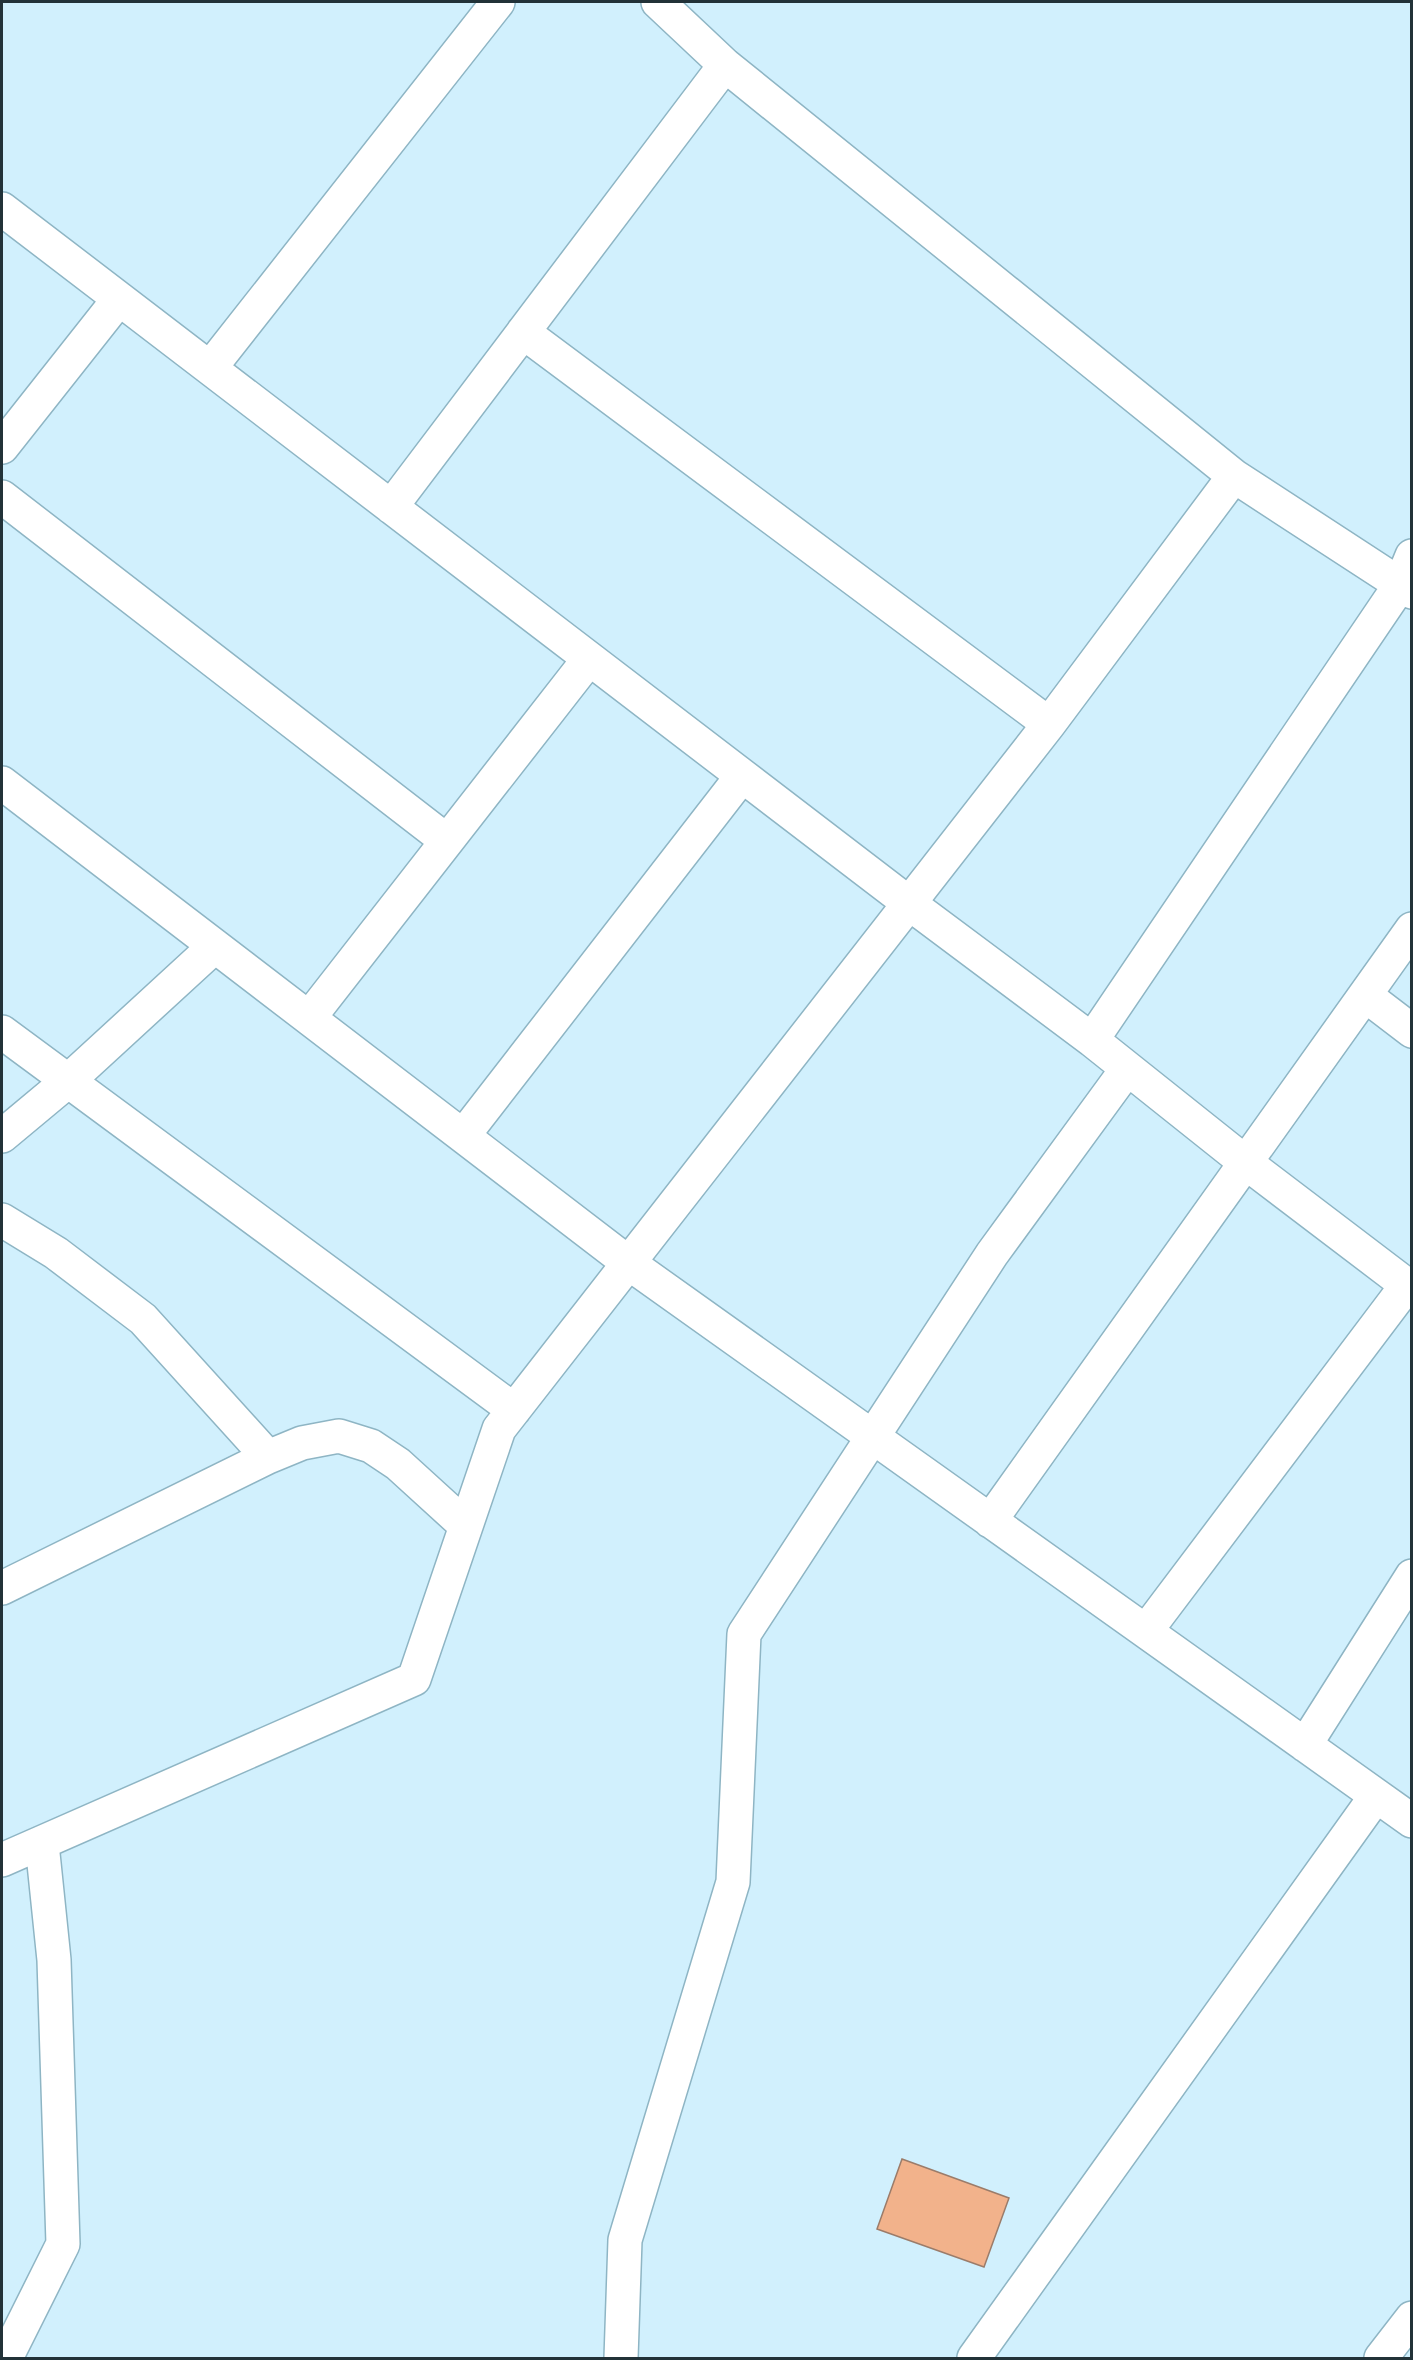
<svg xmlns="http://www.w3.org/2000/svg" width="1413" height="2360" font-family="'Sofia Sans Condensed',sans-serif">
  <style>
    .building { fill: #f2b28b; stroke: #9b7c6a; stroke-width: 1.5 }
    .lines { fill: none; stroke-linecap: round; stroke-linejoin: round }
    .street-casing { stroke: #8eb5c4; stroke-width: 36 }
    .street { stroke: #fff; stroke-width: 33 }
  </style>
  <rect width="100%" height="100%" fill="#d1f0fd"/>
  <path class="building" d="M 902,2159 L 1009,2198 L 984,2267 L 877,2229 Z"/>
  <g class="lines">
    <g class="street-casing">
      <path id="street" d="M 658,2 L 725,65 L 1234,476 L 1412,592
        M 2,209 L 910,904 L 1092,1040 L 1245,1162 L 1412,1289
        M 523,332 L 1049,724
        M 210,368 L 498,2
        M 2,447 L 119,299
        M 2,497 L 447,841
        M 391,507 L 725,65
        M 2,783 L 630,1264 L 1412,1821
        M 1365,995 L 1412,1031
        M 309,1018 L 589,659
        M 2,1032 L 514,1410
        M 1092,1040 L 1400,585 L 1412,556
        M 2,1136 L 68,1081 L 215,946
        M 463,1136 L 742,776
        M 2,1220 L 56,1253 L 143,1319 L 268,1457
        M 990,1521 L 1412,929
        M 2,1588 L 268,1457 L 302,1443 L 339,1436 L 371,1446 L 398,1464 L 466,1526
        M 1146,1631 L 1407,1285
        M 1305,1745 L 1412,1576
        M 2,1860 L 414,1679 L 499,1429 L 1049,724 L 1234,476
        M 6,2358 L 63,2244 L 54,1960 L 42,1844
        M 621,2358 L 625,2240 L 733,1882 L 744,1634 L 992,1254 L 1127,1069
        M 974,2358 L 1376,1796
        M 1381,2358 L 1412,2318"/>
    </g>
    <use href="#street" class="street"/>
  </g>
  <rect width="1413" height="2360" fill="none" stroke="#223238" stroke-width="6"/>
</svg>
